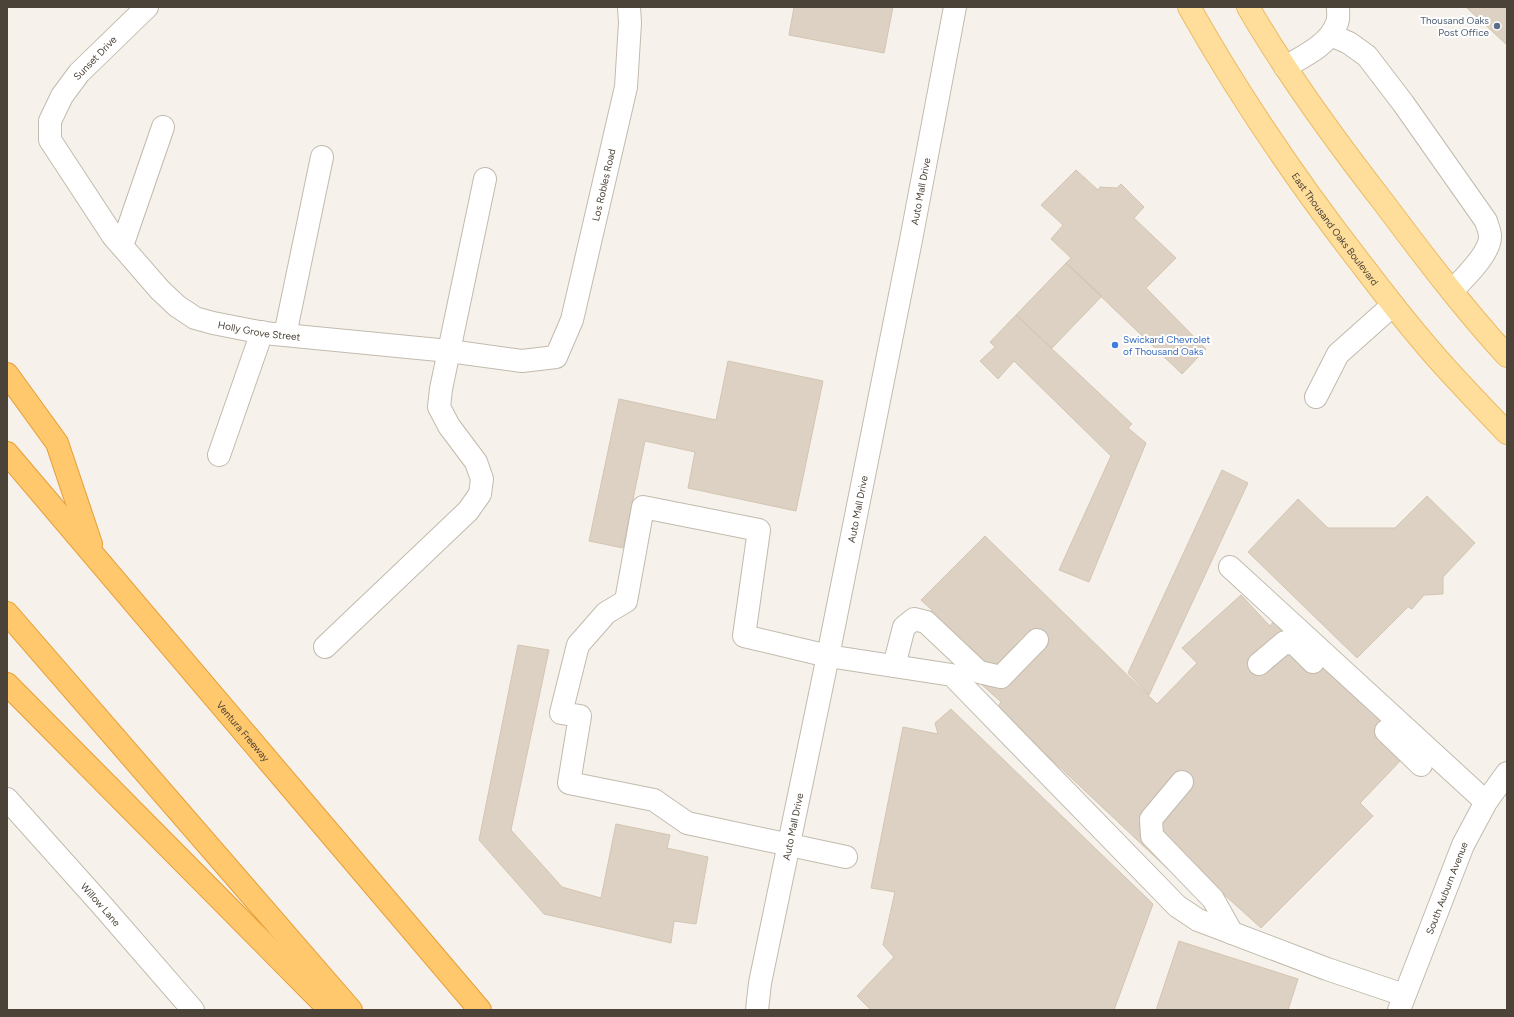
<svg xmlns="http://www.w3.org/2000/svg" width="1514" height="1017" font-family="Figtree,sans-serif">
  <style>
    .building { fill: #dcd1c2; stroke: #d4c5b2 }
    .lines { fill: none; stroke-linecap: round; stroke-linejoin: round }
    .minor-casing { stroke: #c2baad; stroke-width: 24 }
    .major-casing { stroke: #ebbc64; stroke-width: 24 }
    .highway-casing { stroke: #e69d35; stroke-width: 24 }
    .minor { stroke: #fff; stroke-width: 22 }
    .major { stroke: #ffde9b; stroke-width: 22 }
    .highway { stroke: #ffc86d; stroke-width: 22 }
    .service-dot { fill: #5c6f8a; stroke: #fff; stroke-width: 1.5 }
    .shop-dot { fill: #3f7fe0; stroke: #fff; stroke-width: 1.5 }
    .labels { text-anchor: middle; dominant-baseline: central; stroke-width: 4; stroke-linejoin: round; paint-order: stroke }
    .service-label { font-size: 10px; fill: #4e5e75; stroke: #fff; text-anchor: end }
    .street-label { font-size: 10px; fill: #4b4338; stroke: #fff }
    .shop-label { font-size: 10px; fill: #366cbe; stroke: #fff; text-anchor: start }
  </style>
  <rect width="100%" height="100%" fill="#f6f2eb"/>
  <path class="building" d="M 794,7 L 893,7 L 884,53 L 789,35 Z
    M 1466,7 L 1507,7 L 1507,45 Z
    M 1076,170 L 1098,190 L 1100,187 L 1117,188 L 1121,184 L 1144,207 L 1134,218 L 1176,258 L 1146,288 L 1206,349 L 1182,374 L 1066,263 L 1071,258 L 1051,239 L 1063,225 L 1041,205 Z
    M 1066,263 L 1102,296 L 1052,348 L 1016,315 Z
    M 1016,315 L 1132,424 L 1128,428 L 1146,443 L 1089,582 L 1059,570 L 1111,456 L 1014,361 L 998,379 L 980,361 L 995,347 L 990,342 Z
    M 728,361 L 823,381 L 796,511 L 688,488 L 695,452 L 645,441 L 623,548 L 589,541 L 619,399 L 716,420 Z
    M 1222,470 L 1248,483 L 1149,695 L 1128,673 Z
    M 1427,496 L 1475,543 L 1443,577 L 1443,594 L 1424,595 L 1412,609 L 1408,607 L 1357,658 L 1248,552 L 1298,499 L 1328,528 L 1395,528 Z
    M 985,536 L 1157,704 L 1197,663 L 1182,648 L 1241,595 L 1270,626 L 1277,617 L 1402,734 L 1404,757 L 1360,803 L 1373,816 L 1261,928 L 1219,890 L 1204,903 L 997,708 L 1001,702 L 917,626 L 932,610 L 921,600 Z
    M 518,645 L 549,650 L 511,830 L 562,887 L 601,898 L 616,824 L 670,835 L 667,848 L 708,857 L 696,924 L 674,921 L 671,943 L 544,914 L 479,840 Z
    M 951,709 L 1153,904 L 1114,1010 L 871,1010 L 857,996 L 894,957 L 883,945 L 895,892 L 871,888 L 903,727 L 938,734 L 935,723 Z
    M 1179,941 L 1298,979 L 1288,1010 L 1156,1010 Z"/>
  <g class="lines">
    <g class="minor-casing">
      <g id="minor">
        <path id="s1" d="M 147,7 L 79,73 L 62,96 L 50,121 L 50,140 L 113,236 L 160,290 L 177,306 L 195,318 L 213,323 L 264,333 L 449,351 L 522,361 L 556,357 L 572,320 L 626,87 L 630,23 L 629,7"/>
        <path d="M 1331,35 L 1349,43 L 1367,56 L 1403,103 L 1486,221 C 1487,225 1490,231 1490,236 C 1491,253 1463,279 1452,291"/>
        <path d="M 1285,67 C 1304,56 1329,45 1337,23 C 1339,18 1338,12 1338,7"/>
        <path d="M 122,246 L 163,127"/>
        <path d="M 285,335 L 322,157"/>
        <path d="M 1316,397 L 1338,354 L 1393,305"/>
        <path d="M 219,455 L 262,332"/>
        <path d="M 1230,567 L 1486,802"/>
        <path d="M 325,647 L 468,511 L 480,494 L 482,479 L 476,462 L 449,426 L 439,407 L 441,389 L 485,179"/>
        <path d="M 1259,664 L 1285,642 L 1296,645 L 1313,662"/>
        <path d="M 894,666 L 904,627 L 914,619 L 926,622 L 979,672 L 1001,677 L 1037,640"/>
        <path d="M 1386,731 L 1421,765"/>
        <path d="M 1182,782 L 1151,819 L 1152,836 L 1213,899 L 1232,933"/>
        <path id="s2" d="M 7,799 L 100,903 L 193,1010"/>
        <path d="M 846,857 L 687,823 L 654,800 L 569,783 L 580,716 L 561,713 L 578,645 L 606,613 L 626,601 L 643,507 L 759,530 L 744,636 L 828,656 L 952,675 L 1177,906 L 1198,920 L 1327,969 L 1404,995"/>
        <path id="s3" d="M 757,1010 L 760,983 L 828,656 L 911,240 L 955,7"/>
        <path id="s4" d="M 1399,1010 L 1463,845 L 1486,802 L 1507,773"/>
      </g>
    </g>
    <g class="major-casing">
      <g id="major">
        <path id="s5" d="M 1189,7 C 1241,99 1301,187 1366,270 C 1391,303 1417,336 1445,367 C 1465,389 1486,411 1507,433"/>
        <path d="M 1248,7 C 1288,76 1335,140 1384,203 C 1423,255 1463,308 1507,356"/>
      </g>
    </g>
    <g class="highway-casing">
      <g id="highway">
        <path d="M 7,374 L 57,443 L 91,544"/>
        <path id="s6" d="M 7,453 L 480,1010"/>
        <path d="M 7,613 L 351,1010"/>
        <path d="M 7,684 L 330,1010"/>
      </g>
    </g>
    <use href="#minor" class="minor"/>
    <use href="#major" class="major"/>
    <use href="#highway" class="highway"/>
  </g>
  <circle class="service-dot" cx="1497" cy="26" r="4"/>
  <circle class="shop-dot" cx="1115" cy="345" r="4"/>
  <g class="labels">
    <g class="service-label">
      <text x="1489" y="20">Thousand Oaks<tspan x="1489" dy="12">Post Office</tspan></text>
    </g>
    <g class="street-label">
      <text transform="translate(95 58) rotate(-46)">Sunset Drive</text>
      <text stroke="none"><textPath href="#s1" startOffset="945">Los Robles Road</textPath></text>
      <text stroke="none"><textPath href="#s3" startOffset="835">Auto Mall Drive</textPath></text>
      <text stroke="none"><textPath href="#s5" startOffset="266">East Thousand Oaks Boulevard</textPath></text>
      <text stroke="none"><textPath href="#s1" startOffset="467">Holly Grove Street</textPath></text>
      <text stroke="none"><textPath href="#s3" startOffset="511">Auto Mall Drive</textPath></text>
      <text stroke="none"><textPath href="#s6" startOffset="365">Ventura Freeway</textPath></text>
      <text stroke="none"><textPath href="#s3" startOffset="187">Auto Mall Drive</textPath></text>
      <text stroke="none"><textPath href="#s4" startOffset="131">South Auburn Avenue</textPath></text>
      <text stroke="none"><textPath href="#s2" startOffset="141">Willow Lane</textPath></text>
    </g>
    <g class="shop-label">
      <text x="1123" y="339">Swickard Chevrolet<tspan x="1123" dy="12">of Thousand Oaks</tspan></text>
    </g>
  </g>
  <rect width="1514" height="1017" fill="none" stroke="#4b4338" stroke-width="16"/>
</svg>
